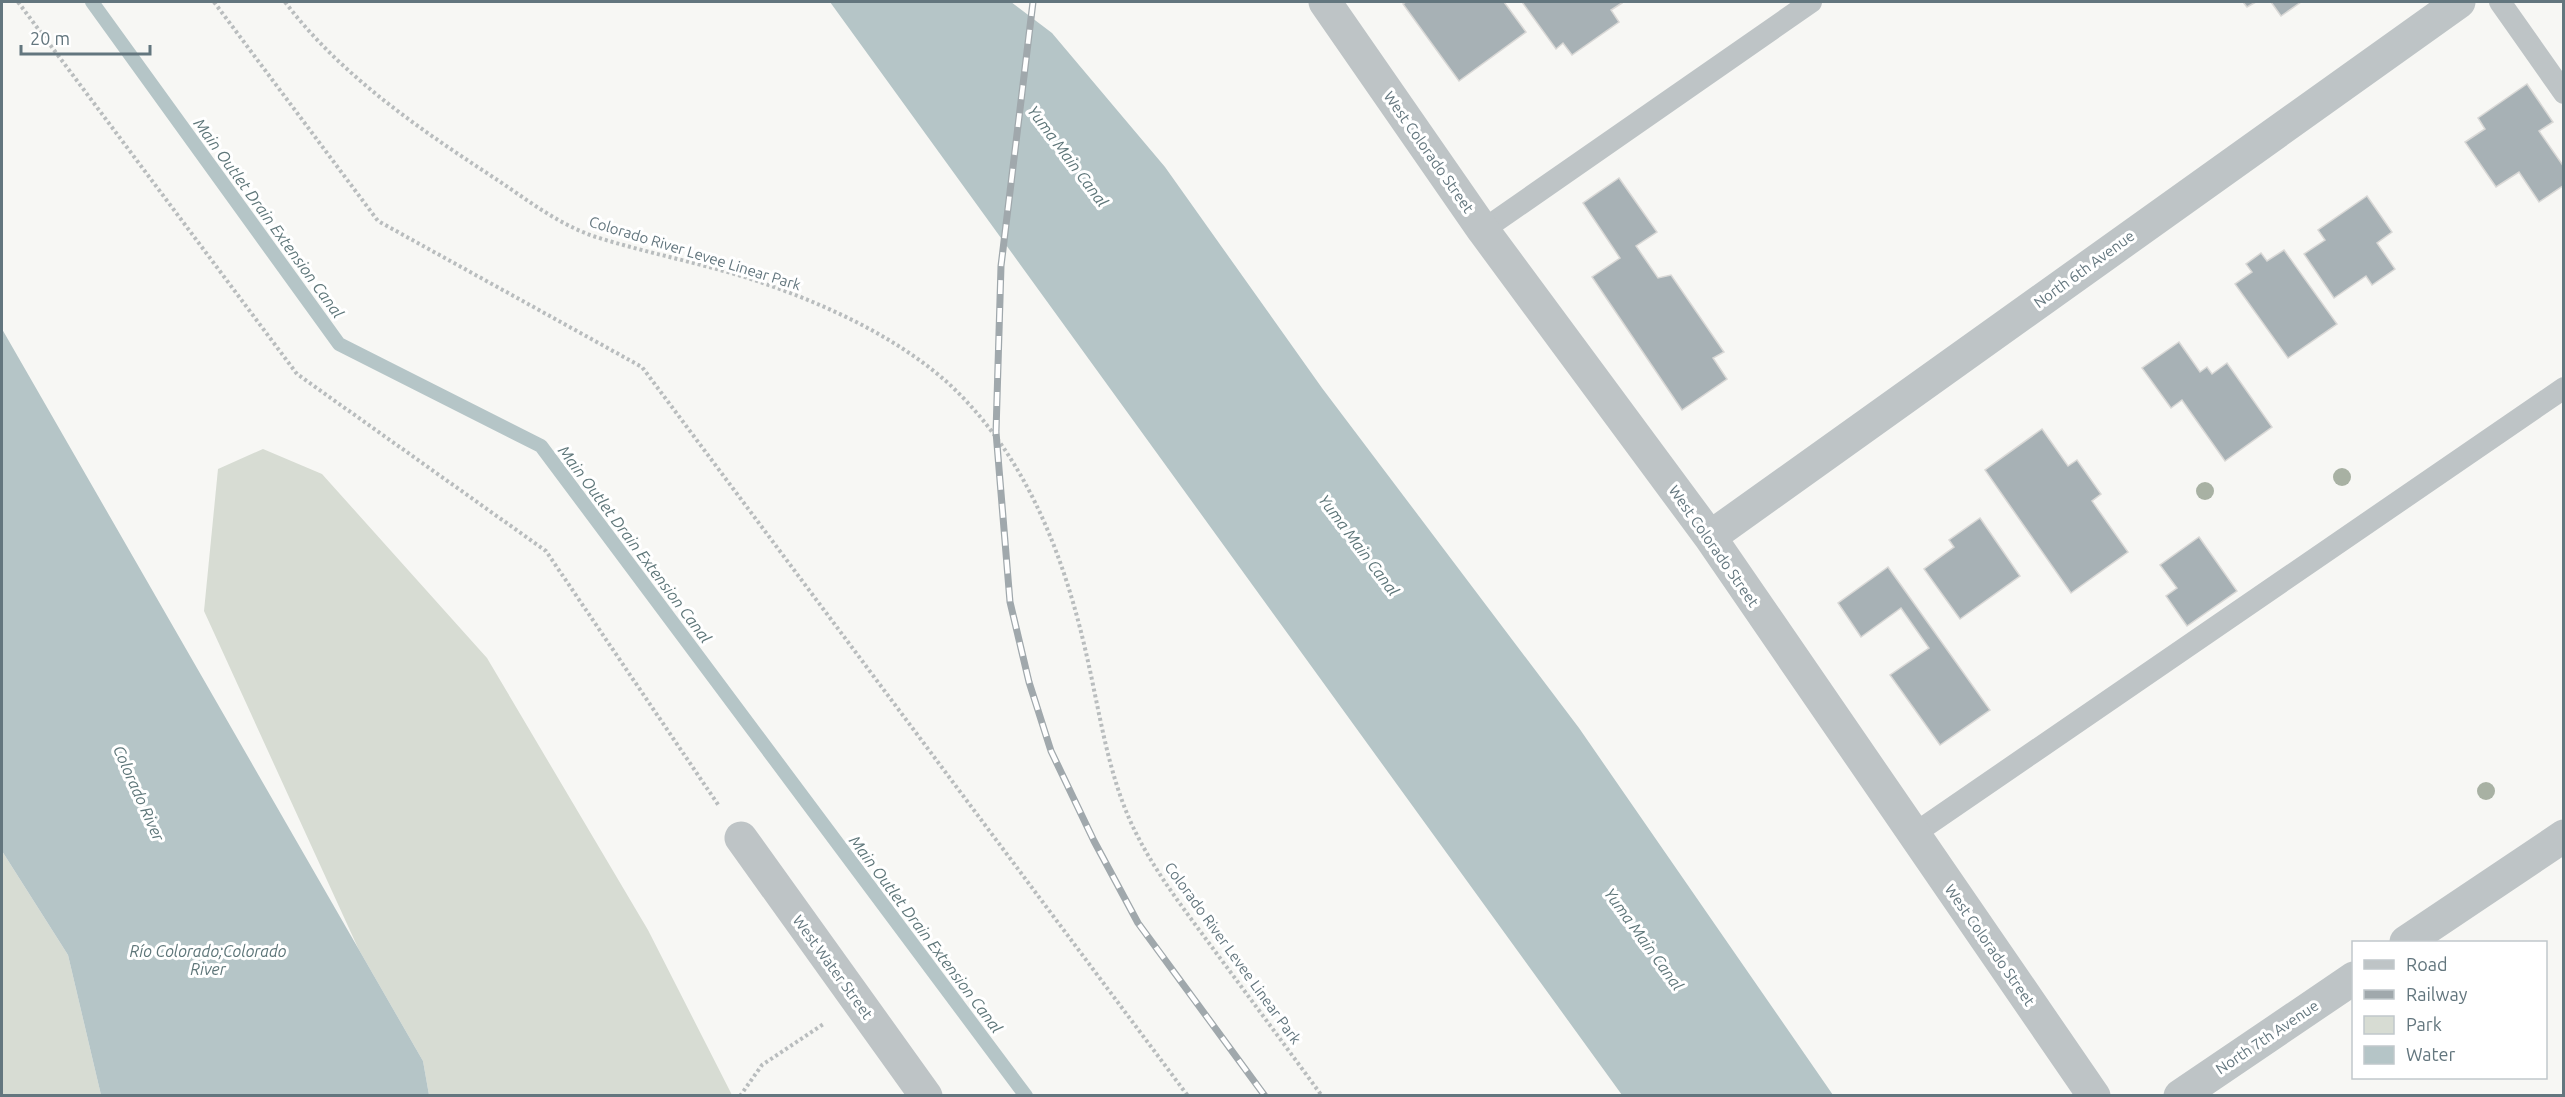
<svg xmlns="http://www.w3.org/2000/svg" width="2565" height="1097" font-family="Ubuntu,sans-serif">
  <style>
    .green { fill: #d7dcd3 }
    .water { fill: #b5c5c7 }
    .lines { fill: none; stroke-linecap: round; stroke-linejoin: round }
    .stream { stroke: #b5c5c7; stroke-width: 14 }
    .building { fill: #a7b1b5; stroke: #d9d8d6; stroke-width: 1.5 }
    .path { stroke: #b9bdbe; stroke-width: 4; stroke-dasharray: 3 3; stroke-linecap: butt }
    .lane { stroke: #bec4c6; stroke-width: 22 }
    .street { stroke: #bec4c6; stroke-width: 33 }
    .rail-casing { stroke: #a0a8ac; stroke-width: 7 }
    .rail { stroke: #fff; stroke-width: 4.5; stroke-dasharray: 14; stroke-linecap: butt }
    .tree { fill: #a8b1a3 }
    .labels { text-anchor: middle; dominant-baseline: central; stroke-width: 6; stroke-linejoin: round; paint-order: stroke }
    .street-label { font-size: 15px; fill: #63767e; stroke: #fff }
    .water-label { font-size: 16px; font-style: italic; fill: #5e7679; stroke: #fff }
  </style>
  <rect width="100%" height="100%" fill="#f7f7f4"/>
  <path class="green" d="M 263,449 L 322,474 L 487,658 L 648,930 L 732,1095 L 429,1095 L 423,1061 L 358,948 L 204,611 L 218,469 Z
    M 2,851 L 68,955 L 101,1095 L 2,1095 Z"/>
  <path class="water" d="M 830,2 L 1011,2 L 1052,33 L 1165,167 L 1322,388 L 1579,728 L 1833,1095 L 1622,1095 Z
    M 2,329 L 423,1061 L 429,1095 L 101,1095 L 68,955 L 2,851 Z"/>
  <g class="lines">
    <path class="stream" d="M 92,2 L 339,344 L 541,446 L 1026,1096"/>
  </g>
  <path class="building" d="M 1406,2 L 1504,2 L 1526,32 L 1459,81 L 1403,4 Z
    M 1522,2 L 1621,2 L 1622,3 L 1611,10 L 1619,22 L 1572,55 L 1563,43 L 1556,49 Z
    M 2243,2 L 2256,2 L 2247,7 Z
    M 2271,2 L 2301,2 L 2281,16 Z
    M 2527,84 L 2553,122 L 2539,131 L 2564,167 L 2564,185 L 2539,202 L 2519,172 L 2496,187 L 2465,142 L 2485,129 L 2478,118 Z
    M 1619,178 L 1657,232 L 1636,246 L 1658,278 L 1671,275 L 1724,352 L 1713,358 L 1727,379 L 1682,410 L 1592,277 L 1620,258 L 1583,203 Z
    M 2367,196 L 2392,232 L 2377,243 L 2395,269 L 2372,285 L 2366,276 L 2334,298 L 2304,254 L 2325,240 L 2318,230 Z
    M 2284,250 L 2337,324 L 2288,358 L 2235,284 L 2252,272 L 2246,264 L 2261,253 L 2267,261 Z
    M 2179,342 L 2200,372 L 2207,367 L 2212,374 L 2227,363 L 2272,427 L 2225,461 L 2182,400 L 2171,408 L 2142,368 Z
    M 2042,429 L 2068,466 L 2077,460 L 2101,494 L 2092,501 L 2128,552 L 2071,593 L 1985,470 Z
    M 1980,518 L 2020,576 L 1960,619 L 1924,569 L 1954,547 L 1949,540 Z
    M 2199,537 L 2237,591 L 2187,626 L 2166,596 L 2177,588 L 2160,565 Z
    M 1888,567 L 1990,710 L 1940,745 L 1890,675 L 1929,648 L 1901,608 L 1861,637 L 1838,603 Z"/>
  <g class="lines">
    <path class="path" d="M 18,2 L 297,374 L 546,551 L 719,806
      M 214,2 L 378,221 L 642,367 L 1188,1096
      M 285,2 C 342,77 421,130 499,181 C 530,202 560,225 596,237 C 647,253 700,263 751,279 C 820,302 893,334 948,383 C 1026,455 1064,555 1087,657 C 1100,714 1108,774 1133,827 C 1155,873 1187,913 1217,954 C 1252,1001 1287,1048 1322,1096
      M 740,1096 L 762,1065 L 825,1023"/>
    <path class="lane" d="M 2500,2 L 2564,93
      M 1483,230 L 1811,2
      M 1914,834 L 2564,388"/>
    <path class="street" d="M 1325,2 L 1483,230 L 1710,537 L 2094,1096
      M 1710,537 L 2459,2
      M 741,838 L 926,1096
      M 2406,942 L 2564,836
      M 2180,1096 L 2354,978"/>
    <g class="rail-casing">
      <path id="rail" d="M 1033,2 L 1001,266 L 996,432 L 1010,602 L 1029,682 L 1051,751 L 1094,841 L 1138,923 L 1265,1096"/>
    </g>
    <use href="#rail" class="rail"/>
  </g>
  <g class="tree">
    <circle cx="2342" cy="477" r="9"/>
    <circle cx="2205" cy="491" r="9"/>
    <circle cx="2486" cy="791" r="9"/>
  </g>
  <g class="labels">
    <g class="street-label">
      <text transform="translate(1429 152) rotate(55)">West Colorado Street</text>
      <text transform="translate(695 253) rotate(17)">Colorado River Levee Linear Park</text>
      <text transform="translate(2084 269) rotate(-36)">North 6th Avenue</text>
      <text transform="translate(1714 546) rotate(55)">West Colorado Street</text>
      <text transform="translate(1990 945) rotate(55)">West Colorado Street</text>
      <text transform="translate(1233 953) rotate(54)">Colorado River Levee Linear Park</text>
      <text transform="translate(833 967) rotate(54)">West Water Street</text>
      <text transform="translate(2267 1037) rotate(-34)">North 7th Avenue</text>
    </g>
    <g class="water-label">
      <text transform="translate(1068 156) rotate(53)">Yuma Main Canal</text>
      <text transform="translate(269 218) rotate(54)">Main Outlet Drain Extension Canal</text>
      <text transform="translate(635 544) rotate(53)">Main Outlet Drain Extension Canal</text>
      <text transform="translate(1359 545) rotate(53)">Yuma Main Canal</text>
      <text transform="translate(139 793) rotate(66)">Colorado River</text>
      <text transform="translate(926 934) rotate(53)">Main Outlet Drain Extension Canal</text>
      <text transform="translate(1644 939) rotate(54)">Yuma Main Canal</text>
      <text x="208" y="951">Río Colorado;Colorado<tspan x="208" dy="18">River</tspan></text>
    </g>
  </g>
  <rect width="2565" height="1097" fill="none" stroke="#63767e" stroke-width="6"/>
  <rect x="2352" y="941" width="195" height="138" fill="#ffffff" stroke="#c1c8cb" stroke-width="1.5"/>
  <rect x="2364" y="960" width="30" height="9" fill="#bec4c6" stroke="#c1c8cb" stroke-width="1.5"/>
  <text x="2406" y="971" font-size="18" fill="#63767e">Road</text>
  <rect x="2364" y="990" width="30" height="9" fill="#a0a8ac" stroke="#c1c8cb" stroke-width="1.5"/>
  <text x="2406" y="1001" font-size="18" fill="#63767e">Railway</text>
  <rect x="2364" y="1016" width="30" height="18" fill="#d7dcd3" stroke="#c1c8cb" stroke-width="1.5"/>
  <text x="2406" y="1031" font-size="18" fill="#63767e">Park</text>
  <rect x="2364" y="1046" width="30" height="18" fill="#b5c5c7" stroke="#c1c8cb" stroke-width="1.5"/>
  <text x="2406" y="1061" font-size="18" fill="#63767e">Water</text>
  <path d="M21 45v9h129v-9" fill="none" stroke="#63767e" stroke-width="3"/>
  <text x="30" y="45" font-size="18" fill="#63767e" stroke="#ffffff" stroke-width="4.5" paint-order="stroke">20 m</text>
</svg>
